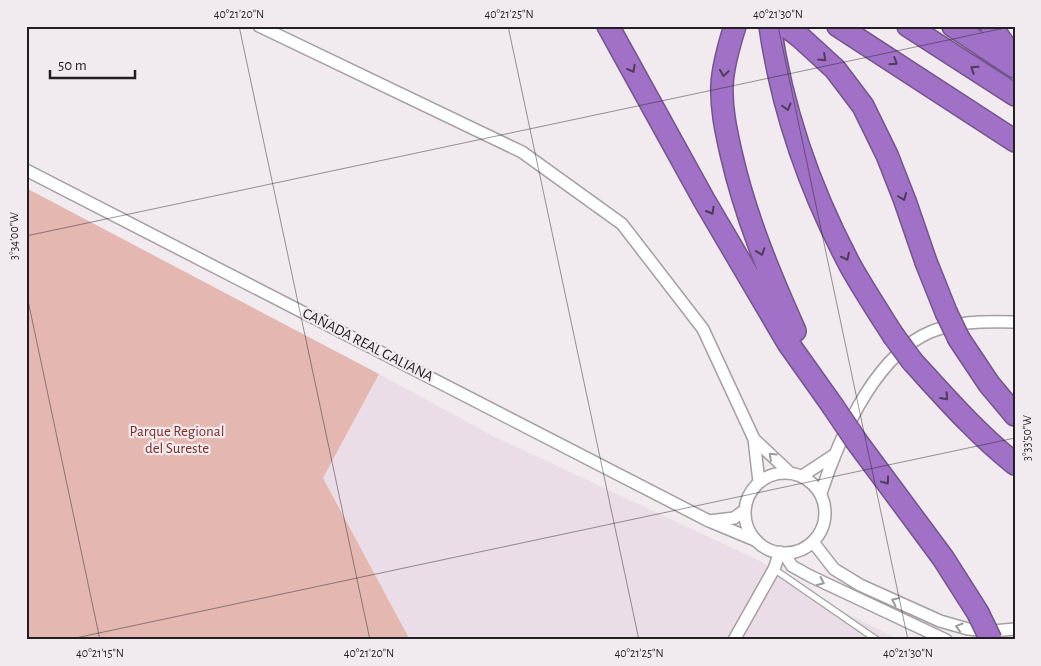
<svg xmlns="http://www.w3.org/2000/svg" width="1041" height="666" font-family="'Alegreya Sans',sans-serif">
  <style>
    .built { fill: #eadde7 }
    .green { fill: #e4b8b1 }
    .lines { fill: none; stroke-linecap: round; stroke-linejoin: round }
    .service-casing { stroke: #a59ea3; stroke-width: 8 }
    .minor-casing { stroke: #a59ea3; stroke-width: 14 }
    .motorway-casing { stroke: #74548d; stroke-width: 24 }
    .service { stroke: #fff; stroke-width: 5.5 }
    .minor { stroke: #fff; stroke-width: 11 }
    .motorway { stroke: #a071c7; stroke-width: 21 }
    .motorway-bridge-casing { stroke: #74548d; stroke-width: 24; stroke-linecap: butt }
    .motorway-bridge { stroke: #a071c7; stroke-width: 21 }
    .oneway { stroke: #4d3c5b }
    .oneway2 { stroke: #9b9a9b }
    .ticks { fill: none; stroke: #211f21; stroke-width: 1; stroke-opacity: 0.45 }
    .labels { text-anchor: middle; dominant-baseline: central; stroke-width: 4.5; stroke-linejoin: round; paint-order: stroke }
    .street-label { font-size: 15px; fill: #211f21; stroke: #f1eaef }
    .park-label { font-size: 15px; fill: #7c3028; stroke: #f1eaef }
    .neatline { fill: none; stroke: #211f21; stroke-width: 2 }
    .ticks-label { font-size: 12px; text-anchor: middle; fill: #211f21 }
  </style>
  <rect width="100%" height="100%" fill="#f1eaef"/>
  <path class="built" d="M 379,374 L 491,435 L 760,561 L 805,593 L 900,640 L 410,640 L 323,478 Z"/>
  <path class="green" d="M 26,188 L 379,374 L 323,478 L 410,640 L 26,640 Z"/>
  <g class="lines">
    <g class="service-casing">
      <path id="service" d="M 774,569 L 877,640"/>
    </g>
    <g class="minor-casing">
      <path id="minor" d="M 259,26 L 522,152 L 622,224 L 703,329 L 754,439 L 759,482
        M 26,170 L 709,521 L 757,541
        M 754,439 L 789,472
        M745 513a40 40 0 1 1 80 0a40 40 0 1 1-80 0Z
        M 802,476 L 834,455
        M 821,493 C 838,441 871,364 922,336 C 949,321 984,321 1015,322
        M 709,521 L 734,518 L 745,510
        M 813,542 L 834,569 L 860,585 L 940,621 L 968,629 L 993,631 L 1015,629
        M 784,553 L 792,566 L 810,576 L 946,640
        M 734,640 L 774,569 L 780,552"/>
    </g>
    <g class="motorway-casing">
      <path id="motorway" d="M 608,26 L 704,200 L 788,343 L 832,405
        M 735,26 C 729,45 723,65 722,85 C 721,108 726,131 731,153 C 745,215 769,273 795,331
        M 770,26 C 782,110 811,192 851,267 C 864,290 879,313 893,335
        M 786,26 L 800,37 L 835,69 L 863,106 L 887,155 L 905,201 L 926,262 L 946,312
        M 838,26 L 1015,141
        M 908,26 L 1015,95
        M 953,26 L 1015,67
        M 991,26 L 1015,60
        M 959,339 L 989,384 L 1015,415
        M 912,361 C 944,396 977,434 1015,464
        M 857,442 L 943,558 L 978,613"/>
    </g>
    <use href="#service" class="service"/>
    <use href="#minor" class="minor"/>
    <use href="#motorway" class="motorway"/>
    <g class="motorway-bridge-casing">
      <path id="motorway-bridge" d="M 946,312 L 959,339
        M 893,335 L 912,361
        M 832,405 L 857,442
        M 978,613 L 991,640"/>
    </g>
    <use href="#motorway-bridge" class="motorway-bridge"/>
  </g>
  <defs><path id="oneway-chevron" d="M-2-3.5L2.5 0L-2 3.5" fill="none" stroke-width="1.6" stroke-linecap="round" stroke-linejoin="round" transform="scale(1.25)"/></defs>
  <g class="oneway">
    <use href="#oneway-chevron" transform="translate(823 58) rotate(43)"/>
    <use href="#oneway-chevron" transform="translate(894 62) rotate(33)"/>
    <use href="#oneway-chevron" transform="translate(632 69) rotate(61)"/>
    <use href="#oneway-chevron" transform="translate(974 69) rotate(-147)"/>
    <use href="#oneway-chevron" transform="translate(724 73) rotate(98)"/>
    <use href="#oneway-chevron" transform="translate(787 107) rotate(75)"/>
    <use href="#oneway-chevron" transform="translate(903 197) rotate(69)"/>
    <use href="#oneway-chevron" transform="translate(711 211) rotate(60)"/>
    <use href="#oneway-chevron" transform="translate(761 252) rotate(71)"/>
    <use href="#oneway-chevron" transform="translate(846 257) rotate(64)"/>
    <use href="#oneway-chevron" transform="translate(945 397) rotate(48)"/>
    <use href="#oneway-chevron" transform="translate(886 481) rotate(53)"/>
  </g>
  <g class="oneway2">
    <use href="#oneway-chevron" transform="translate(772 456) rotate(-137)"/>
    <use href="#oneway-chevron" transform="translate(821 582) rotate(25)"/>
    <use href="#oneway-chevron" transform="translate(895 601) rotate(-156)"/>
    <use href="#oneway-chevron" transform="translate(959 627) rotate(-163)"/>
  </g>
  <path class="ticks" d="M 239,26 L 370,640M 508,26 L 639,640M 778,26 L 908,640M 26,236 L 1014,26M 26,291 L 100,640M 66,640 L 1015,438"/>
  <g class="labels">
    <g class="street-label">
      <text transform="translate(368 345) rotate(27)">CAÑADA REAL GALIANA</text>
    </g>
    <g class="park-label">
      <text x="177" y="431">Parque Regional<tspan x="177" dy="17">del Sureste</tspan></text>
    </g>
  </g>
  <rect width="1041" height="666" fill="none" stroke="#f1eaef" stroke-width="55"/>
  <path d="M50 70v8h85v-8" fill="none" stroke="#211f21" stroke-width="2.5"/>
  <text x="58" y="70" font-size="15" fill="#211f21" stroke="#f1eaef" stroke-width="4" paint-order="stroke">50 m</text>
  <rect x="28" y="28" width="986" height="610" class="neatline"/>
  <g class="ticks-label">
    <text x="239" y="18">40°21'20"N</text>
    <text x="509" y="18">40°21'25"N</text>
    <text x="778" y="18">40°21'30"N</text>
    <text transform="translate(14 236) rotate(-90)" y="4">3°34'00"W</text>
    <text transform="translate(1027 438) rotate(-90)" y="4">3°33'50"W</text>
    <text x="100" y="657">40°21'15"N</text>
    <text x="369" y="657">40°21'20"N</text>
    <text x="639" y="657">40°21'25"N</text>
    <text x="908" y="657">40°21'30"N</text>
  </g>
</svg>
